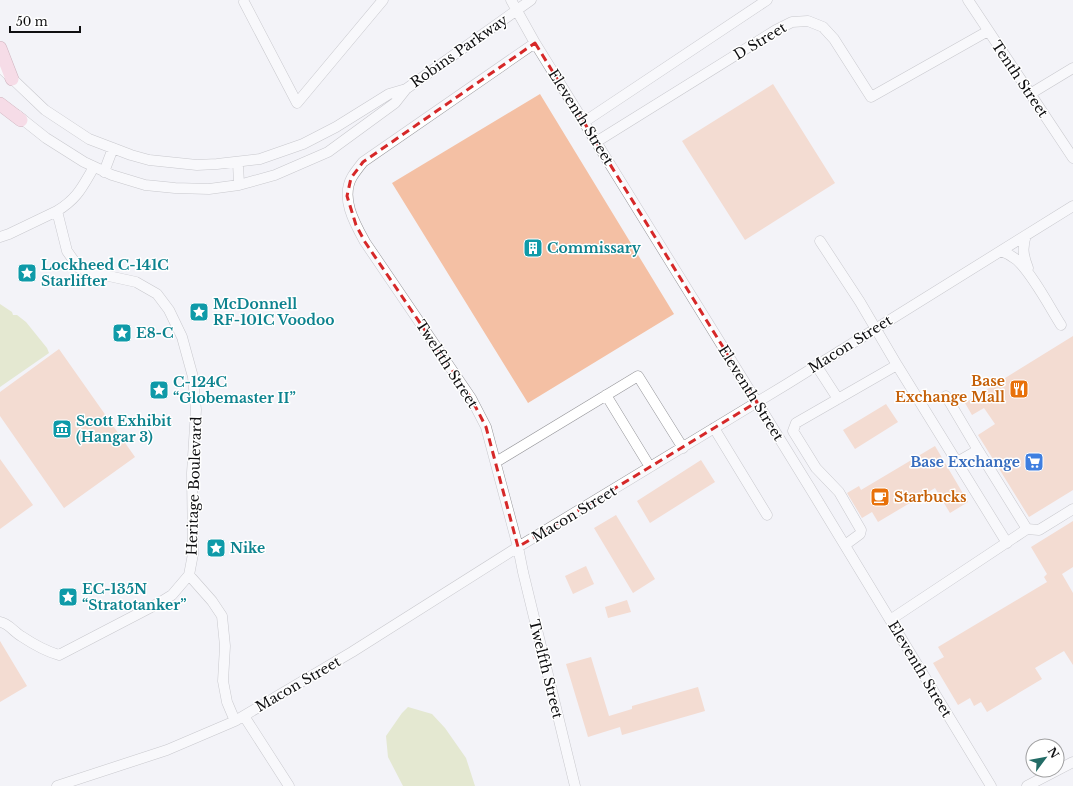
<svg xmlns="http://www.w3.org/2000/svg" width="1073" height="786" font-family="'Libre Baskerville',serif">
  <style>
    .green { fill: #d2dba2 }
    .building { fill: #f4c0a4 }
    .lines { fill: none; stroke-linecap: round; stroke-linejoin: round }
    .minor-casing { stroke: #96969a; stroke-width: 11 }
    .major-casing { stroke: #a5697b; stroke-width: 14 }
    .minor { stroke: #fff; stroke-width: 10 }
    .major { stroke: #fac2d2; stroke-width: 13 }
    .marked { fill: none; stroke: #d62828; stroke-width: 3; stroke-dasharray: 8 5; stroke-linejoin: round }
    .labels { text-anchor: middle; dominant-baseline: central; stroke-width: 3; stroke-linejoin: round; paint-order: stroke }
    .street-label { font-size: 14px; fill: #0f0f11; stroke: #fff }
    .culture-label { font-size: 14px; font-weight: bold; fill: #0d838f; stroke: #fff; text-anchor: start }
    .food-label { font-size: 14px; font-weight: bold; fill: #c56008; stroke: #fff; text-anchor: end }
    .shop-label { font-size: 14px; font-weight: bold; fill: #366cbe; stroke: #fff; text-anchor: end }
  </style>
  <rect width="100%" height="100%" fill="#f3f3f8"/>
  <path class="green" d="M 0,304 L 12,312 L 13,315 L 17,315 L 26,322 L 47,348 L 49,353 L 0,387 Z
    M 408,707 L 432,714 L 445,728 L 466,758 L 475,786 L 403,786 L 388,757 L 386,736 L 402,713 Z"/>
  <path class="building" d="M 773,84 L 835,183 L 745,240 L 682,141 Z
    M 540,94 L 674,314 L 528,403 L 392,183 Z
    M 1073,336 L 1073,490 L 1029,517 L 978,435 L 995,424 L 984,408 L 972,415 L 965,403 Z
    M 59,349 L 135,457 L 64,508 L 0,416 L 0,392 Z
    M 886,404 L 898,422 L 855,449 L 843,430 Z
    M 935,446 L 968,502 L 950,513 L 935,488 L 878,522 L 872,512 L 862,518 L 847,493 L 859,486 L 861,490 Z
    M 0,459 L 33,505 L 0,529 Z
    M 701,460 L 715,482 L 650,523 L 637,501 Z
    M 616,515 L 655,579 L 633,593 L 594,528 Z
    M 1073,521 L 1073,567 L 1062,574 L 1073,593 L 1073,665 L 1064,651 L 1035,668 L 1042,679 L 987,712 L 981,702 L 974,706 L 970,698 L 958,705 L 933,663 L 944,657 L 938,647 L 1047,582 L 1044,577 L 1047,574 L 1031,547 Z
    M 586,566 L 594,584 L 573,594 L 565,576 Z
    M 627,600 L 631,612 L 608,618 L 605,607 Z
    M 0,641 L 27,686 L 0,702 Z
    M 591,657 L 609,716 L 632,709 L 632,706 L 698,687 L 705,711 L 622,735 L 620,727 L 588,737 L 566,664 Z"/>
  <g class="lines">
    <g class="minor-casing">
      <path id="minor" d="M 511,0 L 535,43 L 810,488 L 991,786
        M 968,0 L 1073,158
        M 244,2 L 297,103 L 383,0
        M 535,43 L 363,162 C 359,167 355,172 352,177 C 340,198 355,224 365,242 L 471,398 L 486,427 L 518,547 L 523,572 L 575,786
        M 0,67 L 45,110 L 89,139 L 131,155 L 149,160 L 197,165 L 217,164 L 260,159 L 303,144 L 336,127 L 389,94 L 406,89 L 531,0
        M 1030,94 L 1073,68
        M 17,115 L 46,138 L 84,162 L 112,175 L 145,185 L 175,188 L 209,189 L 239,185 L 275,175 L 328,152 L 395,103 L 406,89
        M 584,122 L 767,0
        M 596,142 L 776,30 L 792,22 L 808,21 L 823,27 L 834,39 L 871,97 L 988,31
        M 238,162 L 239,185
        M 104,172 L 113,148
        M 57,211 C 78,198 82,187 94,167
        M 1026,235 C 1022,248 1023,255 1028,268
        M 0,237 L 9,234 L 57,211 L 67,251 L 79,268 L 95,273 L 136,282 L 157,294 L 169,310 L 182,337 L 193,377 L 196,410 L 192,473 L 193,554 L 189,575 L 172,595 L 159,603 L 59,655 C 45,651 33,644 21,636 C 14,632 8,623 0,622
        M 820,241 L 860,302 L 897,365 L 1007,543
        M 1001,251 C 1007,253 1012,256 1017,260 C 1033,275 1049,306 1061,325
        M 816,365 L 838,399
        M 606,395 L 650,467
        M 946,396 L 978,450
        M 714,428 L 767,515
        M 496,462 L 638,376 L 683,448
        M 957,462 L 978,450 L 1027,529 L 1039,530 L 1073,509
        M 845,545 L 860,534 L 861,530 L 839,492 L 816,468 L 793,431 L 796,423 L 897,365
        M 189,575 L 212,601 L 222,616 L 225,646 L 223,681 L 227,702 L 235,721
        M 890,620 L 1027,529
        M 244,716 L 289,786
        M 57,786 L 167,750 L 235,721 L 352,652 L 518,547 L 787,384 L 1073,206
        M 1027,786 L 1073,762"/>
    </g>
    <g class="major-casing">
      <path id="major" d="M 0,48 L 12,79
        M 0,104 L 21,120"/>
    </g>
    <use href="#minor" class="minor"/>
    <use href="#major" class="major"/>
  </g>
  <path d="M0 0H1073V786H0ZM 535,43 L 757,402 L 518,547 L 486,427 L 471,398 L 365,242 L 356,225 L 347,196 L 351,178 L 363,162 Z" fill="#f3f3f8" fill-opacity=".55" fill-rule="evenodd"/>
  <path class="marked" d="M 535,43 L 757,402 L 518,547 L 486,427 L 471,398 L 365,242 L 356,225 L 347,196 L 351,178 L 363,162 Z"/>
  <defs>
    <g id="building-square" transform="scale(1)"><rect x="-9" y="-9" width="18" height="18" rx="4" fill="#0f9aa8" stroke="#fff"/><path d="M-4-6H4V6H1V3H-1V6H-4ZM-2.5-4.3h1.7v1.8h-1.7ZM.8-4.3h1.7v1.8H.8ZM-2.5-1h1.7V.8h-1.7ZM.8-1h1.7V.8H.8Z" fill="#fff"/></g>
    <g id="sight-square" transform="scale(1)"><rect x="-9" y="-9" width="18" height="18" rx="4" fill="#0f9aa8" stroke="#fff"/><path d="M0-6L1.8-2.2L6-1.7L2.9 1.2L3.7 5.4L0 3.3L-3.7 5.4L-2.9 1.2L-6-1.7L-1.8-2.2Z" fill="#fff"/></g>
    <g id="restaurant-square" transform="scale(1)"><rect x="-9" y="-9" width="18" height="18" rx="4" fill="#e8710a" stroke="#fff"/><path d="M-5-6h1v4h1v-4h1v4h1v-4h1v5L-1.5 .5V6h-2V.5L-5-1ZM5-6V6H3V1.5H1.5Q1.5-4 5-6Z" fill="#fff"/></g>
    <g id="museum-square" transform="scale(1)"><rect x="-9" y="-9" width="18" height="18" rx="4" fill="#0f9aa8" stroke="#fff"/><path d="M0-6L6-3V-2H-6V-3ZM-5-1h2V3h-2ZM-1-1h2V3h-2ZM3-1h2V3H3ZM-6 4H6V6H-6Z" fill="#fff"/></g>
    <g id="supermarket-square" transform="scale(1)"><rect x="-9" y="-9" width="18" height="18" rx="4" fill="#3f7fe0" stroke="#fff"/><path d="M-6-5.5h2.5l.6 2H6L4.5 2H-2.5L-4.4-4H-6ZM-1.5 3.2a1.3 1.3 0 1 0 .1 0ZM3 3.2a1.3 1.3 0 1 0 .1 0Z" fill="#fff"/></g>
    <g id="cafe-square" transform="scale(1)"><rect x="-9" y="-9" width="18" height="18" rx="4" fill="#e8710a" stroke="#fff"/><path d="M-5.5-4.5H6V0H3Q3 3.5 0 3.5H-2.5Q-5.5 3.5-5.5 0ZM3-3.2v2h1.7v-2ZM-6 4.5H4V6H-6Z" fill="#fff"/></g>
  </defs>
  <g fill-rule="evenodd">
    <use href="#building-square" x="533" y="248"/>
    <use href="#sight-square" x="27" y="273"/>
    <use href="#sight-square" x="199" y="312"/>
    <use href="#sight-square" x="122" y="333"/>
    <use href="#restaurant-square" x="1019" y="389"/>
    <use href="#sight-square" x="159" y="390"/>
    <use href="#museum-square" x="62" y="429"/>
    <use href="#supermarket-square" x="1034" y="462"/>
    <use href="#cafe-square" x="880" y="497"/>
    <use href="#sight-square" x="216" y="548"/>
    <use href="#sight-square" x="68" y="597"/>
  </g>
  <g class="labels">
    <g class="street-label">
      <text transform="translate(760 41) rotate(-31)">D Street</text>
      <text transform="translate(459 51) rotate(-35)">Robins Parkway</text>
      <text transform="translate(1020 79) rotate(56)">Tenth Street</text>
      <text transform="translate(581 117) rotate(58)">Eleventh Street</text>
      <text transform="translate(850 344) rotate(-32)">Macon Street</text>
      <text transform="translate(447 364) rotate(57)">Twelfth Street</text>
      <text transform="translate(751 393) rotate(58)">Eleventh Street</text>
      <text transform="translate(194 486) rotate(-88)">Heritage Boulevard</text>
      <text transform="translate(574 514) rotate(-31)">Macon Street</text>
      <text transform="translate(546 669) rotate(76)">Twelfth Street</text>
      <text transform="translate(920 669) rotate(59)">Eleventh Street</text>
      <text transform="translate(298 684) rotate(-30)">Macon Street</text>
    </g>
    <g class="culture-label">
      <text x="547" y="248">Commissary</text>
      <text x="41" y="265">Lockheed C-141C<tspan x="41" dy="16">Starlifter</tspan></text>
      <text x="213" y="304">McDonnell<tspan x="213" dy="16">RF-101C Voodoo</tspan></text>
      <text x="136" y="333">E8-C</text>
      <text x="173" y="382">C-124C<tspan x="173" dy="16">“Globemaster II”</tspan></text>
      <text x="76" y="421">Scott Exhibit<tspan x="76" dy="16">(Hangar 3)</tspan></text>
      <text x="230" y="548">Nike</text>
      <text x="82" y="589">EC-135N<tspan x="82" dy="16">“Stratotanker”</tspan></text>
    </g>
    <g class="food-label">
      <text x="1005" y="381">Base<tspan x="1005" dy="16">Exchange Mall</tspan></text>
      <text x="894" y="497" text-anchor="start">Starbucks</text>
    </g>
    <g class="shop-label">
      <text x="1020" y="462">Base Exchange</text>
    </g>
  </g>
  <g transform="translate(1045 758) rotate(58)"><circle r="19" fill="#ffffff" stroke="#9f9fa0"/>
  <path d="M0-3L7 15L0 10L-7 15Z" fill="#236c66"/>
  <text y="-6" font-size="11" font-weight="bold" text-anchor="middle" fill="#0f0f11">N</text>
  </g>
  <path d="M10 26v6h70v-6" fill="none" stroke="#0f0f11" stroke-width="2"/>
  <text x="16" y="26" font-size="12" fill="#0f0f11" stroke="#ffffff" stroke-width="3" paint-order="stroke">50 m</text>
</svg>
